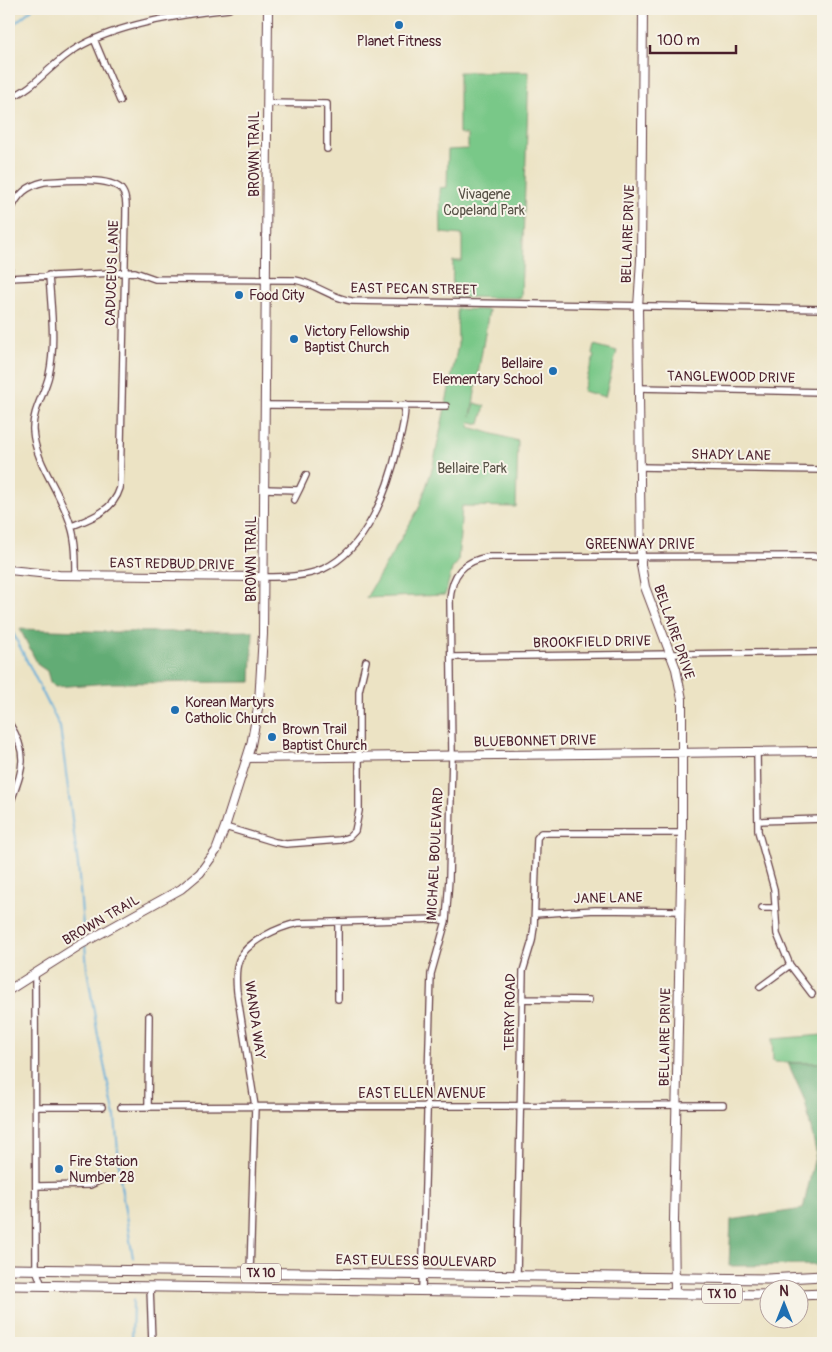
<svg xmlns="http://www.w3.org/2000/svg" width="832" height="1352" font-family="Pangolin,sans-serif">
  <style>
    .green { fill: #79c888; stroke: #62745a }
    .forest { fill: #62ac74; stroke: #566650 }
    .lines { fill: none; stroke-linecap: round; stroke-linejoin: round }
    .stream { stroke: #60acd9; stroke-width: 2 }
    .street-casing { stroke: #623c42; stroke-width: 8 }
    .secondary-casing { stroke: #623c42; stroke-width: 10 }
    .primary-casing { stroke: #623c42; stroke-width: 11 }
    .street { stroke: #fff; stroke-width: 5.5 }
    .secondary { stroke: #fff; stroke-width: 8 }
    .primary { stroke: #fff; stroke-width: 9 }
    .poi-dot { fill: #1f6fb2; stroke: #f7f3e8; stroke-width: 2 }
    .labels { text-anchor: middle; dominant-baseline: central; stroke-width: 4; stroke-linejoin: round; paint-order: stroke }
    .shield { fill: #f7f3e8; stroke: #7e5f64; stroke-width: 1 }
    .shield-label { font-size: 12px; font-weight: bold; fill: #4a1f2b }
    .poi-label { font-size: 14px; fill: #4a1f2b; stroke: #f7f3e8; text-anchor: start }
    .street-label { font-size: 14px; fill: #4a1f2b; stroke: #f7f3e8 }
    .park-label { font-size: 14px; fill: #585247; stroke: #f7f3e8 }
  </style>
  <rect width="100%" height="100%" fill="#f7f3e8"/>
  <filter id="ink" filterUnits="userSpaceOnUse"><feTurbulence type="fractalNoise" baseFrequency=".02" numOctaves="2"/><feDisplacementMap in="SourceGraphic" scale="10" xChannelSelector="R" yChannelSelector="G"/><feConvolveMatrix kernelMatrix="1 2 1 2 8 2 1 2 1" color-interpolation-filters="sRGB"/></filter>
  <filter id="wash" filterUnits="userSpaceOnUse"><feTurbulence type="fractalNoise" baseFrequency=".0096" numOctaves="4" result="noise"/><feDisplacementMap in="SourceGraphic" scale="20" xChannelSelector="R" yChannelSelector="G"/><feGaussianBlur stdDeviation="1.12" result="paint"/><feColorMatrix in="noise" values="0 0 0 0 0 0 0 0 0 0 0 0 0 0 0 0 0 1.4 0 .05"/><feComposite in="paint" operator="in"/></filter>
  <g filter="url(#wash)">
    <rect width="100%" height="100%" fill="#ece3c4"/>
    <path class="green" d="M 459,72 L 529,72 L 521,298 L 452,297 L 453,261 L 462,261 L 462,235 L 441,233 L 440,188 L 447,187 L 448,150 L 468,149 L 468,135 L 459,133 Z
      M 457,309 L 489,310 L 471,416 L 475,403 L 485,406 L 480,424 L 470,422 L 469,427 L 518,441 L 516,507 L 462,506 L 458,562 L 452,569 L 445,595 L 366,598 L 419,508 L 433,466 L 458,345 Z
      M 594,345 L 617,351 L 605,397 L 583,391 L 594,356 L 592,353 Z
      M 823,1035 L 823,1063 L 773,1062 L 772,1039 Z"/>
    <path class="forest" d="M 20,629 L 115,632 L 253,631 L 251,682 L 110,683 L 55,687 L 50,682 L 47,671 L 38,665 Z
      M 788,1063 L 823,1063 L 823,1265 L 729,1266 L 731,1220 L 803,1209 L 816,1152 L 805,1101 Z"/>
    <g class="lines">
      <path class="stream" d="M 9,28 L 32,9
        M 9,625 L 60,727 L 78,865 L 84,939
        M 85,944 L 87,969 L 98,1036 L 115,1117 L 121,1186 L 133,1258
        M 132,1343 L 133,1300"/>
    </g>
  </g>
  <g filter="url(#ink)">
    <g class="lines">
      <g class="street-casing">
        <path id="street" d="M 94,39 L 120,101
          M 9,98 C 36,88 52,62 77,48 C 117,24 183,14 229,9
          M 267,103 L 327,104 L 327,149
          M 9,196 L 15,200
          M 49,275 C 51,308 56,343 49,375 C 45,393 32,411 33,430 C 35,464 62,493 71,526 C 76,541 76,559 76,575
          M 9,278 L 135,272 L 155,279 L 295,280 C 315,283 330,298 352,301 L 823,309
          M 9,278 L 11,210 C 18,194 27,186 44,182 C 61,181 109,176 121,189 C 127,196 126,206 126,215 L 120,488 C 113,511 92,518 72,526
          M 638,388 L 823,392
          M 264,405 L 446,406
          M 639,467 L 823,470
          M 264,489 L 299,490 L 306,475
          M 294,500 L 299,490
          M 263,577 C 284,577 304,577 323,569 C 367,549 388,490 398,446 C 402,432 405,419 405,405
          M 451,657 L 823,652
          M 9,723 C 31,757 21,772 9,807
          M 757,751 L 758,831 L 774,889 L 777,934 L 790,965 L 812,994
          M 758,821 L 823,819
          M 225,827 L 275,842 L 286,844 L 340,840 L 349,837 L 355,831 L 359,811 L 359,691 L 366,661
          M 762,908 L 775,908
          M 535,914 L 595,910 L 681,911
          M 338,922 L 338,999
          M 35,974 L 36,1269 L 42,1286
          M 760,987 L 790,965
          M 523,999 L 589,1000
          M 148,1106 L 149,1016
          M 36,1107 L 102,1107
          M 121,1107 L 723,1105
          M 36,1186 L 90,1185 L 103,1179
          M 250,1273 L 255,1106 L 237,992 C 236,982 235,970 239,960 C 247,941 279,927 298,923 L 437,919 L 446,921
          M 517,1275 L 523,971 L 532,941 L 534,927 L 537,838 L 541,833 L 682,833
          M 150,1287 L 152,1343
          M 422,1290 L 431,974 L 446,921 L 449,879 L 452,755 L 450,599 C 452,574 463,561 488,557 L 812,556 L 823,558"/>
      </g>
      <g class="secondary-casing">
        <path id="secondary" d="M 643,9 L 641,260 L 638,307 L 641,565 L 645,587 L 676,669 L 682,699 L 682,833 L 674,1220 L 675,1294
          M 9,570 L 59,575 L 263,577
          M 248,758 L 823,751
          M 9,990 L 80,945 L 181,889 L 200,873 L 216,851 L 225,827 L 251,745 L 259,703 L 263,634 L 268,9"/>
      </g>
      <g class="primary-casing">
        <path id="primary" d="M 9,1269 L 767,1279 L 823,1276
          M 9,1285 L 770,1295
          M 800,1295 L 823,1294"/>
      </g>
      <use href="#street" class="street"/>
      <use href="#secondary" class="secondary"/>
      <use href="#primary" class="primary"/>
    </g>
  </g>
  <g class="poi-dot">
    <circle cx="399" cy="25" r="5"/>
    <circle cx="239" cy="295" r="5"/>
    <circle cx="294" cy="339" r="5"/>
    <circle cx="553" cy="371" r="5"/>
    <circle cx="175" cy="710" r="5"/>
    <circle cx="272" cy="737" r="5"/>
    <circle cx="59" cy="1169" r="5"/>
  </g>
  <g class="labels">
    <g class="shield">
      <rect x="241" y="1263.5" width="40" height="19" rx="4"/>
      <rect x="702" y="1284.5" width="40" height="19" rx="4"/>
    </g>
    <g class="shield-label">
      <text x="261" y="1273">TX 10</text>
      <text x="722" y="1294">TX 10</text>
    </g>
    <g class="poi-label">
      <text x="399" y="41" text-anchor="middle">Planet Fitness</text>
      <text x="249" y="295">Food City</text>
      <text x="304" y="331">Victory Fellowship<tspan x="304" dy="16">Baptist Church</tspan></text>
      <text x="543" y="363" text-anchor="end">Bellaire<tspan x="543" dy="16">Elementary School</tspan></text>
      <text x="185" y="702">Korean Martyrs<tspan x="185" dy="16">Catholic Church</tspan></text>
      <text x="282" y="729">Brown Trail<tspan x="282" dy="16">Baptist Church</tspan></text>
      <text x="69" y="1161">Fire Station<tspan x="69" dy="16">Number 28</tspan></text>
    </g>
    <g class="street-label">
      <text transform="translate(254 154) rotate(-90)">BROWN TRAIL</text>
      <text transform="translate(628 234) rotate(-88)">BELLAIRE DRIVE</text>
      <text transform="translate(112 273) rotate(-88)">CADUCEUS LANE</text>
      <text transform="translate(414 289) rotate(1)">EAST PECAN STREET</text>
      <text transform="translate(731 377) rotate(1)">TANGLEWOOD DRIVE</text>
      <text transform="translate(731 455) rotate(1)">SHADY LANE</text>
      <text x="640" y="544">GREENWAY DRIVE</text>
      <text transform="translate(251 559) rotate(-90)">BROWN TRAIL</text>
      <text transform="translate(172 564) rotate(1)">EAST REDBUD DRIVE</text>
      <text transform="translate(674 632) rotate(71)">BELLAIRE DRIVE</text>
      <text transform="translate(592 642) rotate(-1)">BROOKFIELD DRIVE</text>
      <text transform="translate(535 741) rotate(-1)">BLUEBONNET DRIVE</text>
      <text transform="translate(435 854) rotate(-87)">MICHAEL BOULEVARD</text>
      <text transform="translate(608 898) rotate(-1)">JANE LANE</text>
      <text transform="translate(101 920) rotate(-30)">BROWN TRAIL</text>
      <text transform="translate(510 1012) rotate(-89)">TERRY ROAD</text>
      <text transform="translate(255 1020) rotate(82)">WANDA WAY</text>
      <text transform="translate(665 1037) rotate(-89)">BELLAIRE DRIVE</text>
      <text x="422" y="1093">EAST ELLEN AVENUE</text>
      <text transform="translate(416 1261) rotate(1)">EAST EULESS BOULEVARD</text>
    </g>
    <g class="park-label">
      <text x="484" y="194">Vivagene<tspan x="484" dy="16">Copeland Park</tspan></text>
      <text x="472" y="468">Bellaire Park</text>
    </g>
  </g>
  <rect width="832" height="1352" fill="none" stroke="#f7f3e8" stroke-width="30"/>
  <g transform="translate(784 1304)"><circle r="24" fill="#f7f3e8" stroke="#b29e9c"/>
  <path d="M0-4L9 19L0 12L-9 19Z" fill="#1f6fb2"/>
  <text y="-8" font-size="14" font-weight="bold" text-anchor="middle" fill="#4a1f2b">N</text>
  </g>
  <path d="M650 45v8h86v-8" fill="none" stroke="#4a1f2b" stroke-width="2.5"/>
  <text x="657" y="45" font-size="15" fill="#4a1f2b" stroke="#f7f3e8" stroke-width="4" paint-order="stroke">100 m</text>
</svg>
